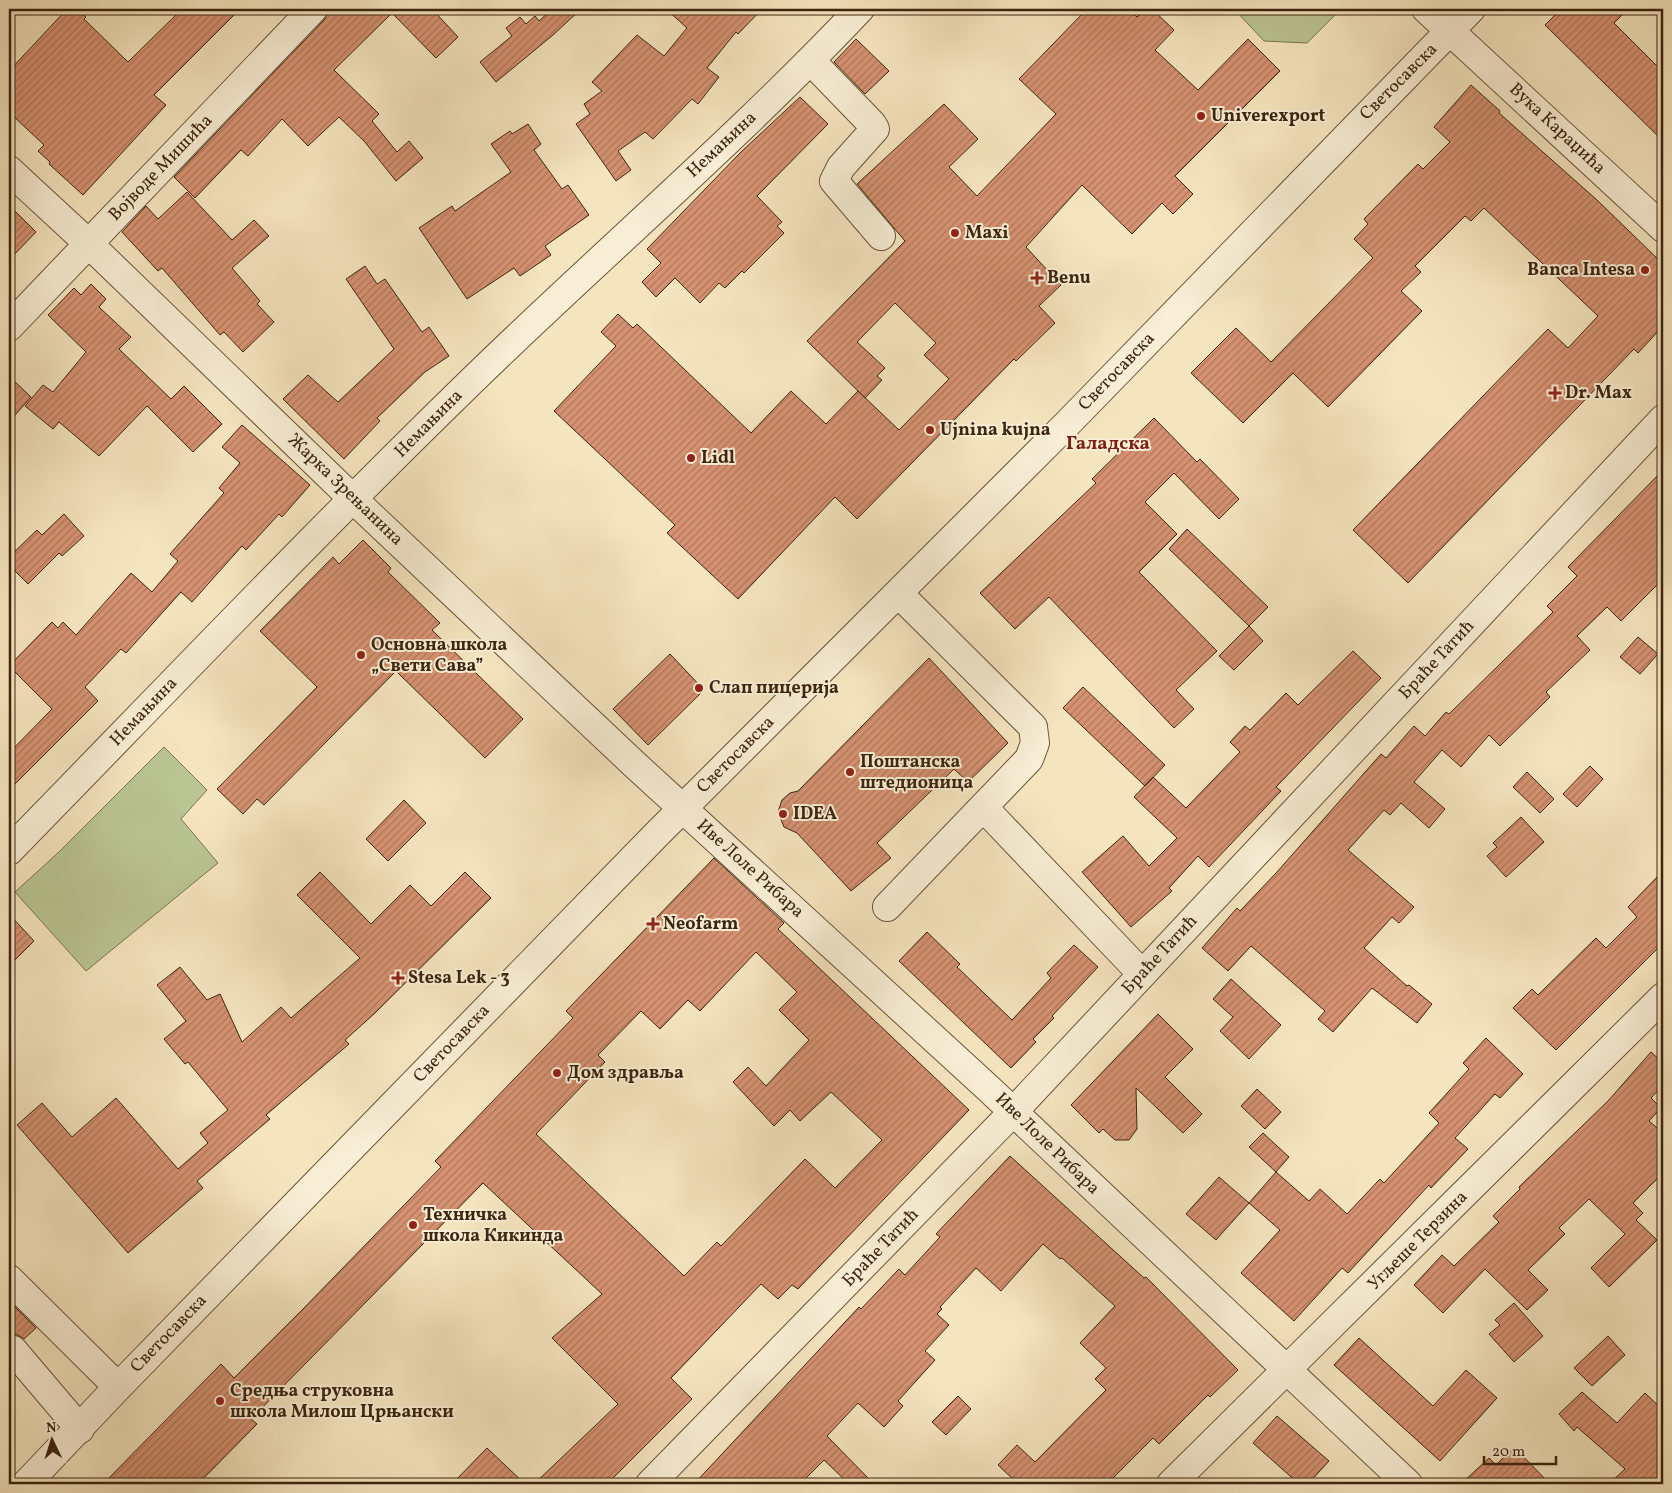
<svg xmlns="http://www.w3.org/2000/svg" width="1672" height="1493" font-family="Vollkorn,serif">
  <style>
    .green { fill: #bac593; stroke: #7b7451 }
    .building { fill: url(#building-hatch); stroke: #3c240f; fill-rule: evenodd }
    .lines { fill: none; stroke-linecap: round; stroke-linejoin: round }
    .minor-casing { stroke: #6a543b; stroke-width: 30 }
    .minor { stroke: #f8eed5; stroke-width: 28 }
    .poi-dot { fill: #8f2418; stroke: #f8eed5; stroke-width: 2 }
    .labels { text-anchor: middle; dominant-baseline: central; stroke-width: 4; stroke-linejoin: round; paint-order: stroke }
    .street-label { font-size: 18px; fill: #3c240f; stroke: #f8eed5 }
    .poi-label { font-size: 18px; font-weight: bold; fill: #3c240f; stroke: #f8eed5; text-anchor: start }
    .neighbourhood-label { font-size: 19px; font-weight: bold; fill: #7a1f14; stroke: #f8eed5 }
  </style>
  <defs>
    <pattern id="building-hatch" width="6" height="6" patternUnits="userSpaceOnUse" patternTransform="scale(1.25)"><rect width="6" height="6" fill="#d69272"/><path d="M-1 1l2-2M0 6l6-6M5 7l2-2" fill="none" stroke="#af775c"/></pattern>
  </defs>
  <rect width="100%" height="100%" fill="#f5e5bf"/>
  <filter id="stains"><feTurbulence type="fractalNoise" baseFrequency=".004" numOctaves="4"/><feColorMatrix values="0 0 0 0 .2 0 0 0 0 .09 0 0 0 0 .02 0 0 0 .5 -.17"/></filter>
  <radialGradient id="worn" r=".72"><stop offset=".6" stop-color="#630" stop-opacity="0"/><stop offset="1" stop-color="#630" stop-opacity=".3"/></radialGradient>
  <path class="green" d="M 1234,9 L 1341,9 L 1307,43 L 1264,41 Z
    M 164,747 L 207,790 L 181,819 L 218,863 L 86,971 L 15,892 L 59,852 Z"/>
  <path class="building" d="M 67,9 L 77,9 L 86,17 L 84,19 L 128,62 L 182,9 L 240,9 L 154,95 L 166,105 L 83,195 L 49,164 L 50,162 L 38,151 L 44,145 L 9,112 L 9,71 Z
    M 329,9 L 432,9 L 458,37 L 436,58 L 392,13 L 334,70 L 379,114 L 372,121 L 397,152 L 409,141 L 423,158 L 396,181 L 364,141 L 339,117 L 308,146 L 282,119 L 248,156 L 241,150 L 195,198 L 174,177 L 324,20 Z
    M 552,9 L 581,9 L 553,35 L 496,82 L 480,62 L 512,36 L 506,28 L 520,17 L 526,24 L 535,16 L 539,21 Z
    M 666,9 L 762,9 L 738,34 L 736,32 L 707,68 L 719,77 L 698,104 L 692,99 L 653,139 L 645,132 L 618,151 L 631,170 L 616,181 L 576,124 L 590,114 L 584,104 L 602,91 L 592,82 L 637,35 L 664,56 L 687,28 Z
    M 1087,9 L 1128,9 L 1137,17 L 1145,9 L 1152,9 L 1174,30 L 1155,50 L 1198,90 L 1248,39 L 1280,71 L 1175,176 L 1193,194 L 1173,214 L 1162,203 L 1132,234 L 1082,185 L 1026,247 L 1061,285 L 1039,306 L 1055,323 L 1016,361 L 1014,359 L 857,519 L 835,497 L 738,599 L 667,533 L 675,525 L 554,411 L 616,346 L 601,332 L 618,314 L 633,328 L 637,324 L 751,433 L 791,391 L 826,424 L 858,391 L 899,430 L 949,379 L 924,355 L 936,343 L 895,303 L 857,342 L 885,368 L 877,376 L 882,380 L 865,398 L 807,341 L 905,241 L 857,184 L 944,104 L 978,139 L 949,167 L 977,196 L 1056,114 L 1019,79 Z
    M 1561,9 L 1628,9 L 1614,23 L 1663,72 L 1663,141 L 1545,25 Z
    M 856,39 L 889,71 L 865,94 L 834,62 Z
    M 1471,85 L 1500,111 L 1499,113 L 1597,200 L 1663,264 L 1663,326 L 1638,353 L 1634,349 L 1408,583 L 1353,530 L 1548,329 L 1568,348 L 1598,316 L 1484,208 L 1471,221 L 1465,216 L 1415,266 L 1421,272 L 1401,291 L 1422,311 L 1328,407 L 1293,373 L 1243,423 L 1191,373 L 1236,328 L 1271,362 L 1373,258 L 1354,239 L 1368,224 L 1364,219 L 1418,164 L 1423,169 L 1450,142 L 1434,127 Z
    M 800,97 L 828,124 L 757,196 L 782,222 L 777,226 L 784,233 L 744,273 L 742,271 L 725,288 L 719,283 L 700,303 L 675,278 L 656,297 L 642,282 L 661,263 L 647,249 L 741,152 Z
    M 528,124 L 541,144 L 534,150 L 562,189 L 568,185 L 589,215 L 545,246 L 551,255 L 520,276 L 514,268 L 467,299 L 419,228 L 452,206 L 455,211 L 511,172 L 491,144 L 510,131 L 512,134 Z
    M 187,192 L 232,240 L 254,220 L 269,236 L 232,268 L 260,301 L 257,304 L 274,322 L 243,352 L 224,332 L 220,335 L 162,268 L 158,271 L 122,232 L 146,206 L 158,219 Z
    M 9,205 L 36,232 L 9,260 Z
    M 365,266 L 377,284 L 385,279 L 422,332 L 429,327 L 449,356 L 425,372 L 377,418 L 380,421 L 344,459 L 283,399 L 308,375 L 338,402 L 394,349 L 346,279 Z
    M 91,284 L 106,299 L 99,307 L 131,337 L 119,349 L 171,399 L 184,386 L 222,424 L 193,452 L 147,406 L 99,456 L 59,422 L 53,429 L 25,406 L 43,385 L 53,392 L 86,352 L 48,315 L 74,288 L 81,295 Z
    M 9,376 L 31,397 L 9,422 Z
    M 1154,418 L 1197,462 L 1200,459 L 1239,499 L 1219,519 L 1174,473 L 1145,502 L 1177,534 L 1139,572 L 1217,651 L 1176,690 L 1194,709 L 1174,728 L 1049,597 L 1015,629 L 980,593 L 1096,483 L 1092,479 Z
    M 242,425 L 310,485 L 282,517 L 279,514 L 246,550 L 242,546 L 192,602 L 181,592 L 126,653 L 121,649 L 85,687 L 98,701 L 9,790 L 9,753 L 52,709 L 9,666 L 52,622 L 58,628 L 63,622 L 76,635 L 131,573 L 152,592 L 178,561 L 170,554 L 224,493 L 219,488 L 240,463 L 222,447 Z
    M 1663,470 L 1663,579 L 1621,621 L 1607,607 L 1577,636 L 1590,650 L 1546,692 L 1550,697 L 1500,746 L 1489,735 L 1461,767 L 1442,750 L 1414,782 L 1445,809 L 1429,828 L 1401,803 L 1390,815 L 1384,810 L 1348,850 L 1414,907 L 1399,923 L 1392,917 L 1364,948 L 1407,986 L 1409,985 L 1432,1004 L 1417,1023 L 1372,988 L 1333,1032 L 1318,1019 L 1325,1011 L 1251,946 L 1228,971 L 1202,948 L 1237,908 L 1240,911 L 1277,872 L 1381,754 L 1386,758 L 1414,726 L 1425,736 L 1446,712 L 1449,714 L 1553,612 L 1547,606 L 1577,576 L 1568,567 Z
    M 64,514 L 84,536 L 62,556 L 59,553 L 28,584 L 9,565 L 9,557 L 37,530 L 42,535 Z
    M 1187,529 L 1268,607 L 1249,626 L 1169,549 Z
    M 363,540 L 391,568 L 388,572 L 440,623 L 432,630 L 523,719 L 485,758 L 396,671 L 264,805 L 257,799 L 243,814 L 217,789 L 317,687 L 260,631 L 333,557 L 339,564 Z
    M 1249,626 L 1263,641 L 1234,670 L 1219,656 Z
    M 1638,637 L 1658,654 L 1640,674 L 1620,657 Z
    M 1353,651 L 1381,678 L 1276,787 L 1281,791 L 1209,867 L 1198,856 L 1169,888 L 1172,891 L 1131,927 L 1082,872 L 1123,836 L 1149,866 L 1177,838 L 1134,797 L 1153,777 L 1186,808 L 1240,752 L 1230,742 L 1245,726 L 1250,730 L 1286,693 L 1298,705 Z
    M 670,654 L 704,690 L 648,745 L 613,709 Z
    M 929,658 L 1008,743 L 968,782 L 954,769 L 877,843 L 891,858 L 851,891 L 797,833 L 784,827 L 778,812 L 782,800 L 790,793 L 798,791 Z
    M 1083,687 L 1165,765 L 1145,786 L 1063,708 Z
    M 1590,766 L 1603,779 L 1577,807 L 1563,794 Z
    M 1527,772 L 1554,799 L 1540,813 L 1513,787 Z
    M 404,800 L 426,823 L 388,861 L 366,839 Z
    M 1521,817 L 1544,842 L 1506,877 L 1487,856 L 1497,847 L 1493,843 Z
    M 714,858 L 784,923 L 778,929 L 969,1110 L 798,1289 L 792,1285 L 778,1299 L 761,1284 L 671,1378 L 692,1399 L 607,1484 L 534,1484 L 618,1404 L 552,1338 L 602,1294 L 483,1183 L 251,1419 L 257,1424 L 198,1484 L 103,1484 L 221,1364 L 234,1378 L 304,1308 L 441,1167 L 435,1161 L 573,1018 L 566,1011 ZM 756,952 L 797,992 L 779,1010 L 809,1040 L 766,1086 L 748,1067 L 733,1082 L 774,1126 L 790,1110 L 800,1121 L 831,1092 L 882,1140 L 835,1188 L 805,1159 L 721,1246 L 717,1242 L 684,1276 L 536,1134 L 605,1062 L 598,1055 L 641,1011 L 660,1029 L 688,1000 L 700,1011 Z
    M 1663,871 L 1663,943 L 1556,1050 L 1513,1008 L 1532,989 L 1538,995 L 1596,938 L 1606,948 L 1637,917 L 1628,907 Z
    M 320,872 L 371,924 L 410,885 L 431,906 L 465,872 L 491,898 L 374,1014 L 345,1040 L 349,1044 L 266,1115 L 270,1119 L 197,1181 L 203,1188 L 128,1253 L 17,1125 L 42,1103 L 72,1137 L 116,1098 L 178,1169 L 208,1143 L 200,1133 L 228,1110 L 188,1062 L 185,1064 L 164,1039 L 186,1021 L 157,985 L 180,967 L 207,1000 L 220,994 L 242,1042 L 281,1007 L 291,1018 L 360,958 L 297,895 Z
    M 9,914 L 34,941 L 9,966 Z
    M 927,932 L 960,964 L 957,967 L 1012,1020 L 1051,978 L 1047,973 L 1074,945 L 1098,967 L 1052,1016 L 1054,1018 L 1033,1039 L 1036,1042 L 1011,1068 L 899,961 Z
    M 1231,979 L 1281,1025 L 1249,1059 L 1220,1031 L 1233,1017 L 1213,999 Z
    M 1158,1014 L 1193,1049 L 1165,1077 L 1202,1114 L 1183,1133 L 1136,1088 L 1137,1129 L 1129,1140 L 1115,1140 L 1103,1129 L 1099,1133 L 1071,1105 Z
    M 1486,1038 L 1523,1074 L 1500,1098 L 1495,1094 L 1455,1138 L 1468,1149 L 1431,1188 L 1429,1185 L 1348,1273 L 1342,1268 L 1294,1321 L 1241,1273 L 1280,1230 L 1249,1203 L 1276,1172 L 1309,1201 L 1320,1189 L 1347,1214 L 1380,1179 L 1384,1183 L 1439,1123 L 1429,1113 L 1469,1069 L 1463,1063 Z
    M 1651,1052 L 1663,1063 L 1663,1085 L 1651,1098 L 1661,1108 L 1649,1121 L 1663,1133 L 1663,1173 L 1633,1203 L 1643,1213 L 1636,1220 L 1657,1240 L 1609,1287 L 1591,1268 L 1625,1234 L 1589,1199 L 1559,1228 L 1565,1234 L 1528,1270 L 1548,1290 L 1527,1310 L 1485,1269 L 1443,1313 L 1414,1285 L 1442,1255 L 1454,1266 L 1499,1222 L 1493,1216 L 1520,1189 L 1519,1187 L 1608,1101 Z
    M 1257,1089 L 1281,1112 L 1265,1129 L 1241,1106 Z
    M 1263,1133 L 1289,1157 L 1276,1172 L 1249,1147 Z
    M 1010,1156 L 1144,1278 L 1146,1277 L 1238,1370 L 1210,1397 L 1208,1395 L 1159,1444 L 1153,1438 L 1107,1484 L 1014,1484 L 1016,1482 L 998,1465 L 1017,1445 L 1035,1462 L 1106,1390 L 1095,1379 L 1106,1368 L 1080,1343 L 1115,1306 L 1062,1258 L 1060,1259 L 1043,1244 L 1001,1291 L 976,1268 L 940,1307 L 942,1309 L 937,1314 L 949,1325 L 925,1351 L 935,1360 L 898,1401 L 903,1406 L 884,1427 L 858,1403 L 827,1436 L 869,1479 L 864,1484 L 849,1484 L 824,1460 L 800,1484 L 694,1484 L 859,1307 L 861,1309 L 899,1269 L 905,1275 L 940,1237 L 936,1234 Z
    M 1219,1177 L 1249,1203 L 1216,1240 L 1186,1214 Z
    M 9,1301 L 36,1328 L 24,1339 L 18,1335 L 9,1335 Z
    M 1514,1303 L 1543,1336 L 1514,1362 L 1489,1334 L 1500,1325 L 1495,1320 Z
    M 1608,1336 L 1625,1355 L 1592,1386 L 1574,1368 Z
    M 1359,1338 L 1433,1406 L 1466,1370 L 1497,1398 L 1440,1461 L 1334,1365 Z
    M 1582,1392 L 1617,1423 L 1645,1393 L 1663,1410 L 1663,1484 L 1609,1484 L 1625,1469 L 1577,1427 L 1574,1431 L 1559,1414 Z
    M 958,1396 L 971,1409 L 946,1435 L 932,1422 Z
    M 1277,1416 L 1329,1461 L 1308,1484 L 1299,1484 L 1253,1443 Z
    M 1514,1447 L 1550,1484 L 1461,1484 L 1489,1458 L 1496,1465 Z
    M 487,1448 L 525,1484 L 452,1484 Z"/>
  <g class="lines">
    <g class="minor-casing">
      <path id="minor" d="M 1426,9 L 1663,228
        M 811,61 L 872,124 L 875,129 L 841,167 L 834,181 L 881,236
        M 9,170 L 89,244 L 353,499 L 633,763 L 988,1088 L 1408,1484
        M 9,327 L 313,9
        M 984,808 L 1142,974
        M 9,851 C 166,690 321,527 482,371 C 607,250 740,136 860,9
        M 887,907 L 1029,759 L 1035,743 L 1033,727 L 898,593
        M 9,1279 L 118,1387
        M 13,1350 L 80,1429
        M 26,1484 L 118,1387 L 658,833 L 1066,425 L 1471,9
        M 650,1484 L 1013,1112 L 1663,419
        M 1171,1484 L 1663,997"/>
    </g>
    <use href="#minor" class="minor"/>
  </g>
  <g class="poi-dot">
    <circle cx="1201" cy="116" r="5"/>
    <circle cx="955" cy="233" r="5"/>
    <circle cx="1645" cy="270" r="5"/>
    <path d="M1034.5 270.5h5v5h5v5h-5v5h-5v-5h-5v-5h5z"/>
    <path d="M1552.5 385.5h5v5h5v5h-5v5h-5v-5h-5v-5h5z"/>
    <circle cx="930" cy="430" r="5"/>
    <circle cx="691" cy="458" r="5"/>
    <circle cx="361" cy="655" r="5"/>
    <circle cx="699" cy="688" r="5"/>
    <circle cx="850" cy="772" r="5"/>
    <circle cx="783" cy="814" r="5"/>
    <path d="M650.5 916.5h5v5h5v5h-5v5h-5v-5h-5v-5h5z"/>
    <path d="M395.5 970.5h5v5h5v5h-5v5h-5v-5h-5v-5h5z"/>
    <circle cx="557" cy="1073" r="5"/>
    <circle cx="413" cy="1225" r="5"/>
    <circle cx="220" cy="1401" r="5"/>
  </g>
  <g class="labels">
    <g class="street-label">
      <text transform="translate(1399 82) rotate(-45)">Светосавска</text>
      <text transform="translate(1557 129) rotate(43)">Вука Караџића</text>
      <text transform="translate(722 145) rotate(-43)">Немањина</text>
      <text transform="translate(161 168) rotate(-46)">Војводе Мишића</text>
      <text transform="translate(1117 372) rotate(-46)">Светосавска</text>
      <text transform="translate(429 424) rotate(-45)">Немањина</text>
      <text transform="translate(345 490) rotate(44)">Жарка Зрењанина</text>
      <text transform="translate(1437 660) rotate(-47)">Браће Татић</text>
      <text transform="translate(144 712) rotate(-46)">Немањина</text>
      <text transform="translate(736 755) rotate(-45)">Светосавска</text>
      <text transform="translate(750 869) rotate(42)">Иве Лоле Рибара</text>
      <text transform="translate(1160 955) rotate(-47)">Браће Татић</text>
      <text transform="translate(452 1044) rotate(-46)">Светосавска</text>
      <text transform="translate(1047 1144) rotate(44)">Иве Лоле Рибара</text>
      <text transform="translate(1418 1241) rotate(-45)">Угљеше Терзина</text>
      <text transform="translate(881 1248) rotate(-46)">Браће Татић</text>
      <text transform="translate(169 1334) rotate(-46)">Светосавска</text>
    </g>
    <g class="poi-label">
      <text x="1211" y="116">Univerexport</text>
      <text x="965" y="233">Maxi</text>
      <text x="1635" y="270" text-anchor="end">Banca Intesa</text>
      <text x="1047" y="278">Benu</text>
      <text x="1565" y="393">Dr. Max</text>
      <text x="940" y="430">Ujnina kujna</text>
      <text x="701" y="458">Lidl</text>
      <text x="371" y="645">Основна школа<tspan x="371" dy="21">„Свети Сава”</tspan></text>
      <text x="709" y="688">Слап пицерија</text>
      <text x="860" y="762">Поштанска<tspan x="860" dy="21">штедионица</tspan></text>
      <text x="793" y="814">IDEA</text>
      <text x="663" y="924">Neofarm</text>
      <text x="408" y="978">Stesa Lek - 3</text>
      <text x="567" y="1073">Дом здравља</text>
      <text x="423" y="1215">Техничка<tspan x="423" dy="21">школа Кикинда</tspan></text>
      <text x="230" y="1391">Средња струковна<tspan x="230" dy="21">школа Милош Црњански</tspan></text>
    </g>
    <g class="neighbourhood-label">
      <text x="1108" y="444">Галадска</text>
    </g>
  </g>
  <rect width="1672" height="1493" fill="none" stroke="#f5e5bf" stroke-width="30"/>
  <rect x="10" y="10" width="1652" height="1473" fill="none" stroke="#3c240f" stroke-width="2.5"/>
  <rect x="15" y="15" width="1642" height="1463" fill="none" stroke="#3c240f"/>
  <g transform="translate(52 1440) rotate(356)" stroke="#f8eed5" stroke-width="4" paint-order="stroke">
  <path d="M0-4L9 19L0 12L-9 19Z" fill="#3c240f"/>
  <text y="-8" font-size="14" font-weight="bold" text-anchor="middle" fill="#3c240f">N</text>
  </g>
  <path d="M1484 1456v8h72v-8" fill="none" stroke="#3c240f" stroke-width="2.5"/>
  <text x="1492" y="1456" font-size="15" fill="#3c240f" stroke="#f8eed5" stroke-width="4" paint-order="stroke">20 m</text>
  <rect width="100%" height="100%" filter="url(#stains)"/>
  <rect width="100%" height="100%" fill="url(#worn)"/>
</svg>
